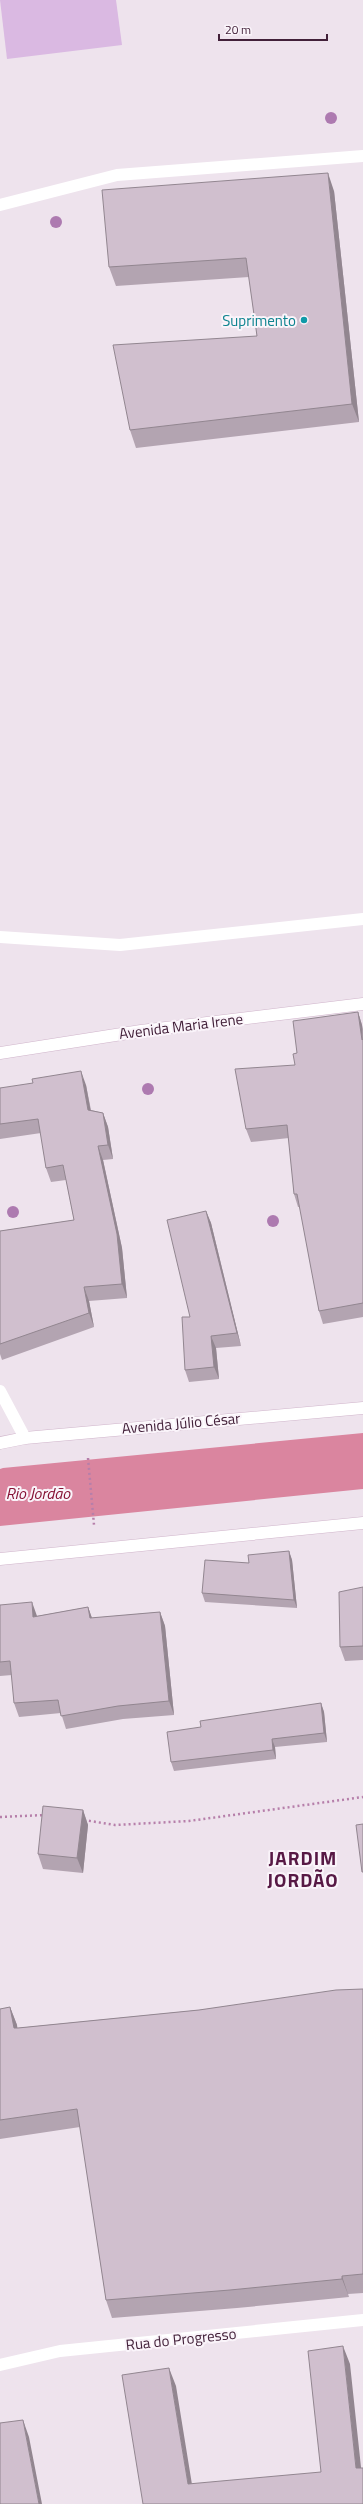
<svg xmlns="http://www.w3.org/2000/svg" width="363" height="2504" font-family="'Titillium Web',sans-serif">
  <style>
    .green { fill: #dab9e2 }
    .water { fill: #da859f }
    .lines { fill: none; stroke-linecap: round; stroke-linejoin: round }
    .secondary-casing { stroke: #d0b5cb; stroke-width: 13 }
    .path { stroke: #b67faa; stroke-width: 2.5; stroke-dasharray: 2 3; stroke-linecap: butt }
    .lane { stroke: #fff; stroke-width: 12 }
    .street { stroke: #fff; stroke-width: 12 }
    .secondary { stroke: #fff; stroke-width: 12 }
    .tree { fill: #ad7ab0 }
    .wall { fill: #b3a4b1 }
    .shaded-wall { fill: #928690 }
    .building { fill: #d0bfce; stroke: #928690 }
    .culture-dot { fill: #0f9aa8; stroke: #faf4fa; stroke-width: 1.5 }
    .labels { text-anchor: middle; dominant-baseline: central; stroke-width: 4; stroke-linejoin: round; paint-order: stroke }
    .culture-label { font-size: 15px; fill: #0d838f; stroke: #faf4fa; text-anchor: end }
    .street-label { font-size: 15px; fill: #422039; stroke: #faf4fa }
    .water-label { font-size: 16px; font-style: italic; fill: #861235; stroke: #faf4fa }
    .district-label { font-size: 19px; font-weight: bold; letter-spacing: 1px; fill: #571945; stroke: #faf4fa }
  </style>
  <rect width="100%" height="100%" fill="#eee3ed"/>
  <path class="green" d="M 0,0 L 116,0 L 122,45 L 7,59 Z"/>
  <path class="water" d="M 363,1433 L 363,1489 L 0,1526 L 0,1469 L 3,1468 Z"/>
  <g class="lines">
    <g class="secondary-casing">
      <path id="secondary" d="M 0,1053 L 141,1031 L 363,1004
        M 0,1443 L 25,1438 L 363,1408
        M 0,1559 L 363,1523"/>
    </g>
    <path class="path" d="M 88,1458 L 94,1525
      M 0,1817 L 45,1815
      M 84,1820 L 115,1825 L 189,1821 L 363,1797"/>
    <path class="lane" d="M 0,205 L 117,175 L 363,156
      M 0,937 L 120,945 L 363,919"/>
    <path class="street" d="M 0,1391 L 25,1438
      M 0,2365 L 60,2351 L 363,2320"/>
    <use href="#secondary" class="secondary"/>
  </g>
  <g class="tree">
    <circle cx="331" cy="118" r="6"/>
    <circle cx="56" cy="222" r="6"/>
    <circle cx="148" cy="1089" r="6"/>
    <circle cx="13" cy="1212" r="6"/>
    <circle cx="273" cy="1221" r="6"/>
  </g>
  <path class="wall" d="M 334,191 L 359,422 L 136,448 L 130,430 L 257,336 L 249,277 L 116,286 L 109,267 Z
    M 358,1012 L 362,1025 L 363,1029 L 363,1317 L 323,1324 L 319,1311 L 300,1207 L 298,1207 L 294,1194 L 289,1138 L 251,1142 L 246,1129 L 295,1065 L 297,1053 Z
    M 86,1085 L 91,1110 L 103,1113 L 108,1127 L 113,1159 L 103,1160 L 122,1248 L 127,1298 L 89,1301 L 94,1327 L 2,1360 L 0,1354 L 0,1231 L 74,1220 L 66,1180 L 51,1182 L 46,1168 L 41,1133 L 0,1139 L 0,1088 Z
    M 206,1211 L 211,1223 L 241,1346 L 216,1348 L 219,1379 L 189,1382 L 185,1370 L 190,1317 Z
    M 289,1551 L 292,1560 L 297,1608 L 205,1602 L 202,1593 L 249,1563 Z
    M 363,1587 L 363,1660 L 345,1661 L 340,1647 Z
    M 0,1605 L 37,1616 L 88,1607 L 92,1618 L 160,1612 L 165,1626 L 174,1715 L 123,1719 L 66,1729 L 61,1713 L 19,1717 L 14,1703 L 12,1675 L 0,1676 Z
    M 321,1703 L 324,1712 L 327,1742 L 275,1747 L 276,1759 L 174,1771 L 171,1762 L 201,1727 Z
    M 83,1810 L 88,1825 L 83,1873 L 43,1869 L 38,1854 Z
    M 363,1989 L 363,2293 L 348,2294 L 349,2297 L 237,2308 L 112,2318 L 106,2300 L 80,2127 L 0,2139 L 0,2009 L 10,2007 L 17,2025 L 17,2028 L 199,2010 Z"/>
  <path class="shaded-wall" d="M 328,173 L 334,191 L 359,422 L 352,404 Z
    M 358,1012 L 362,1025 L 363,1044 L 362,1040 Z
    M 81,1071 L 86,1085 L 93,1124 L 88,1110 Z
    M 103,1113 L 108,1127 L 113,1159 L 108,1145 Z
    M 98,1146 L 103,1160 L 122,1248 L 127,1298 L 122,1284 Z
    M 206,1211 L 211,1223 L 241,1346 L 237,1333 Z
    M 84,1287 L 89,1301 L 94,1327 L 89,1313 Z
    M 211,1336 L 216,1348 L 219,1379 L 214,1367 Z
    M 289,1551 L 292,1560 L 297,1608 L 294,1600 Z
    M 32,1602 L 37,1616 L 33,1617 Z
    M 88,1607 L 93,1621 L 90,1618 Z
    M 160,1612 L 165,1626 L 174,1715 L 169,1701 Z
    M 321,1703 L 324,1712 L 327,1742 L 324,1733 Z
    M 272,1739 L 275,1747 L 276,1759 L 273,1750 Z
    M 83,1810 L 88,1825 L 83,1873 L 77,1858 Z
    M 10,2007 L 17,2025 L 20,2046 L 14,2028 Z
    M 342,2276 L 349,2297 L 342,2279 Z
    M 343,2346 L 350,2364 L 363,2486 L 356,2468 Z
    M 169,2368 L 176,2386 L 195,2503 L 188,2484 Z
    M 23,2420 L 29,2437 L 42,2504 L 39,2504 Z"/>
  <path class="building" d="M 328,173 L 352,404 L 130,430 L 113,345 L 257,336 L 246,258 L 109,267 L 102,190 Z
    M 358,1012 L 362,1040 L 363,1039 L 363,1303 L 319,1311 L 297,1194 L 294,1194 L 287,1125 L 246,1129 L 235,1069 L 295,1065 L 293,1054 L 297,1053 L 293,1021 Z
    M 81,1071 L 88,1110 L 103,1113 L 108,1145 L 98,1146 L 117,1234 L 122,1284 L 84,1287 L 89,1313 L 0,1344 L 0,1231 L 74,1220 L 63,1165 L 46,1168 L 38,1119 L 0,1124 L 0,1088 L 33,1083 L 32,1079 Z
    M 206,1211 L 237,1333 L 211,1336 L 214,1367 L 185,1370 L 182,1317 L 190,1317 L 167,1220 Z
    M 289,1551 L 294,1600 L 202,1593 L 205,1560 L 249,1563 L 248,1555 Z
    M 363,1587 L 363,1646 L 340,1647 L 339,1592 Z
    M 32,1602 L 33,1617 L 88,1607 L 90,1618 L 160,1612 L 169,1701 L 118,1706 L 61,1716 L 58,1700 L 14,1703 L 10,1661 L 0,1662 L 0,1605 Z
    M 321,1703 L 324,1733 L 272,1739 L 273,1750 L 171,1762 L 167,1732 L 201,1727 L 200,1721 Z
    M 43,1806 L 83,1810 L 77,1858 L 38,1854 Z
    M 363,1824 L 363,1872 L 362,1872 L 356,1825 Z
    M 363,1989 L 363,2274 L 342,2276 L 342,2279 L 230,2290 L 106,2300 L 77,2109 L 0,2120 L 0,2009 L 10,2007 L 14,2028 L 18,2028 L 199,2010 L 336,1990 Z
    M 343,2346 L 356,2468 L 363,2468 L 363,2504 L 143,2504 L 122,2375 L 169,2368 L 188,2484 L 321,2472 L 308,2351 Z
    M 23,2420 L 39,2504 L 0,2504 L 0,2423 Z"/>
  <circle class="culture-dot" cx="304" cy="320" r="4"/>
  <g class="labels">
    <g class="culture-label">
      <text x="296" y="320">Suprimento</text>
    </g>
    <g class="street-label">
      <text transform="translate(181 1026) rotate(-7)">Avenida Maria Irene</text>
      <text transform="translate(181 1423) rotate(-5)">Avenida Júlio César</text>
      <text transform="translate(181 2339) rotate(-6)">Rua do Progresso</text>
    </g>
    <g class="water-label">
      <text x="38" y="1493">Rio Jordão</text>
    </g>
    <g class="district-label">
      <text x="303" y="1857">JARDIM<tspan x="303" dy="22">JORDÃO</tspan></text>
    </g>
  </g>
  <path d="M219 34v6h108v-6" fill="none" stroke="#422039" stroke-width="2"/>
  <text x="225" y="34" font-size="12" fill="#422039" stroke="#faf4fa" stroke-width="3" paint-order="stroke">20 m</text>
</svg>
